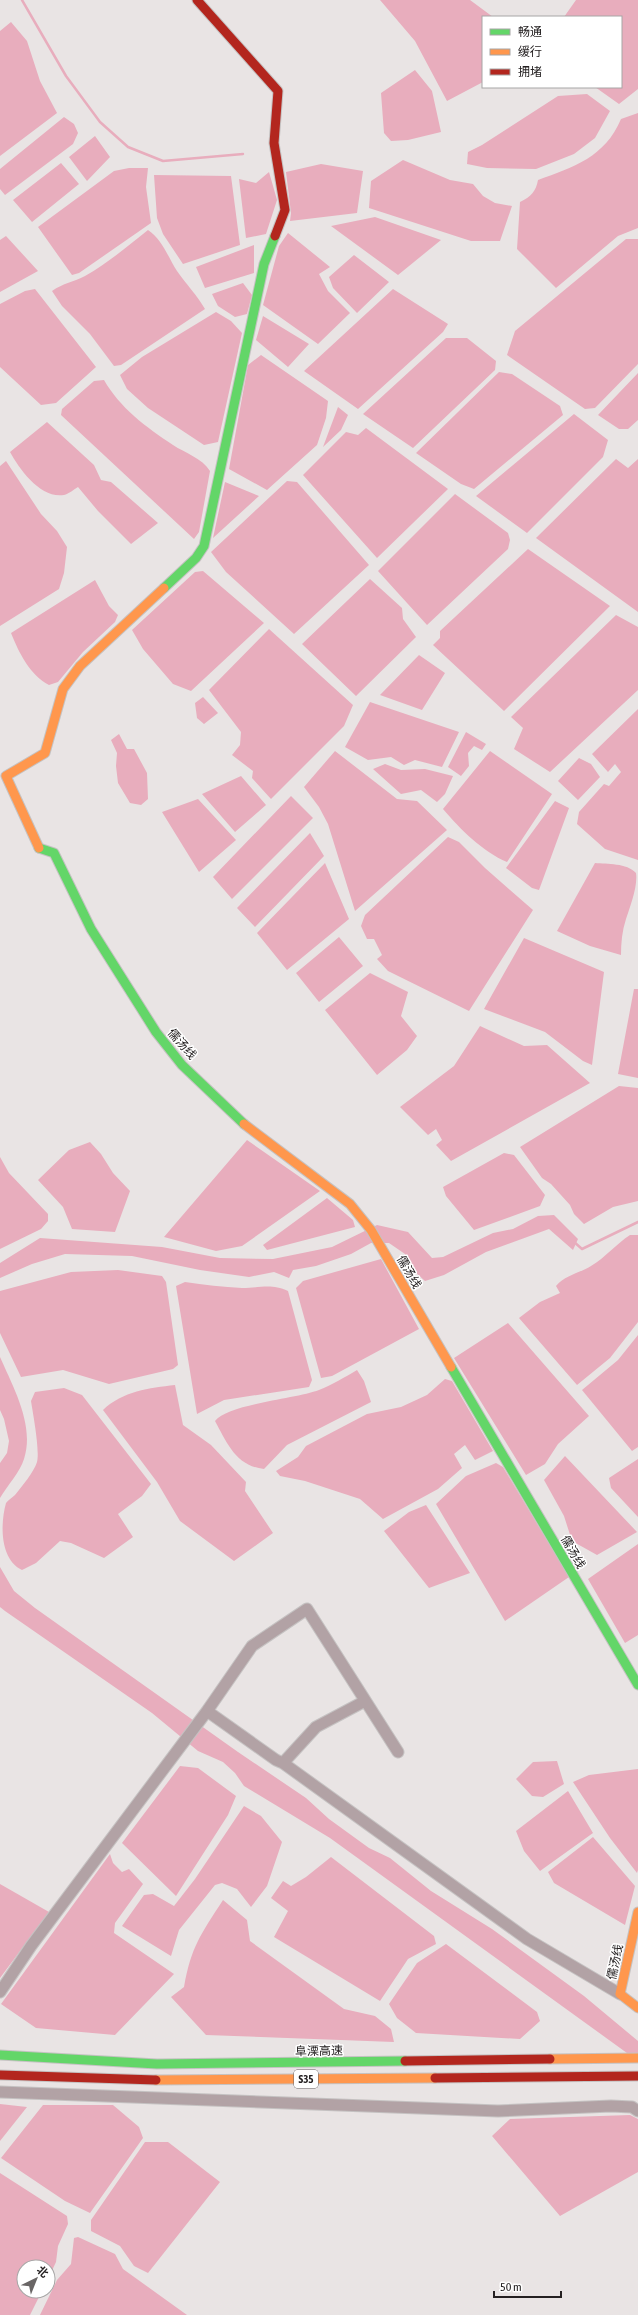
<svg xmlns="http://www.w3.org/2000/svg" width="638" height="2315" font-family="'Asap Condensed','Noto Sans SC',sans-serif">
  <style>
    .water { fill: #e8adbd }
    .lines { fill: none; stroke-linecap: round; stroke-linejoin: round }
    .stream { stroke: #e8adbd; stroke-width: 2.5 }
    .street-casing { stroke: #c5c2c2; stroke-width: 13 }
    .fast-casing { stroke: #c5c2c2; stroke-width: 11 }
    .slow-casing { stroke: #c5c2c2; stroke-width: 11 }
    .jam-casing { stroke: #c5c2c2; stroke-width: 11 }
    .street { stroke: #b2a2a5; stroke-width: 11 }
    .fast { stroke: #63d668; stroke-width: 9 }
    .slow { stroke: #ff974d; stroke-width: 9 }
    .jam { stroke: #b3261e; stroke-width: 9 }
    .labels { text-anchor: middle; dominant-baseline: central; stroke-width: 3; stroke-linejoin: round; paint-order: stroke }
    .shield { fill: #fff; stroke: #666364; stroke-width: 1 }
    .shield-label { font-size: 11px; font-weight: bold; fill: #242021 }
    .street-label { font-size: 12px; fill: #242021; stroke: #fff }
  </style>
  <rect width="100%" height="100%" fill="#e9e4e4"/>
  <path class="water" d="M 380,0 L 470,0 L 493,17 L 483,17 L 483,82 L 447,101 L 415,41 Z
    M 576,0 L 638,0 L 638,89 L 619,104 L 595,87 L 621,87 L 621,17 L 564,17 Z
    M 11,22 L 27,41 L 40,81 L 57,113 L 0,156 L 0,31 Z
    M 415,70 L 432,91 L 441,132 L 408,140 L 391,141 L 384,133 L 381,93 Z
    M 587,94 L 610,111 L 595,138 L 574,154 L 536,169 L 487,168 L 467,164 L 468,152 L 482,145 L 558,96 Z
    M 638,113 L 638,228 L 618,236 L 556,288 L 517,249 L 520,202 C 531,197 536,191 538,180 C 574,167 605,157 621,119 Z
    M 64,117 L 74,124 L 78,133 L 73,144 L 5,195 L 0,189 L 0,169 Z
    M 95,136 L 110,157 L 87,181 L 69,157 Z
    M 403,160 L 450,180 L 473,184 L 483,196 L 495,203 L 512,206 L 500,241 L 471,241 L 369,208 L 371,181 Z
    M 61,163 L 79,184 L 32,222 L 13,200 Z
    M 321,164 L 363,171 L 357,213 L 290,221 L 291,213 L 286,172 Z
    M 129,168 L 148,168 L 146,187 L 151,223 L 79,273 L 72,275 L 38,227 L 114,171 Z
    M 269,172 L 277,200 L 266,234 L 246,238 L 239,179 L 256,183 Z
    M 154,175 L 231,176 L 240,245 L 183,264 L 163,234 L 157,218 Z
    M 375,217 L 441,240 L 398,275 L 331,226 Z
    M 148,230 C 162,239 168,257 177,271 C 186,284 197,295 205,309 L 121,365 L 114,366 L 90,334 L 62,306 L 52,291 C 63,283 74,282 85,276 C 108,263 128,246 148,230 Z
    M 288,233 L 330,267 L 319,274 L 328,291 L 350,313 L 318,344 L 263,305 L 279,246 Z
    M 6,236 L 38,271 L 0,292 L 0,240 Z
    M 626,239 L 638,239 L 638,364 L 595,408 L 585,409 L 507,355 L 515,331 Z
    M 254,245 L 254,273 L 205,288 L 196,267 Z
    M 354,255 L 389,282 L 357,313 L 333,288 L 329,277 Z
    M 243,283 L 252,295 L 247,314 L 235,317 L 218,306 L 212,294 Z
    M 35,289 L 96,367 L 56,403 L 41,405 L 0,367 L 0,304 L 25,291 Z
    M 393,289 L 448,324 L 443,332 L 358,409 L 304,371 Z
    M 216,312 L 231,321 L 242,333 L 218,442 L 204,445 L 148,408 L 127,389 L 120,375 L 142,357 Z
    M 263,316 L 309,344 L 288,367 L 256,340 Z
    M 446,338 L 467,338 L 496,361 L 495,370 L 413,448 L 363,414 Z
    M 261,355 L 328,401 L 326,418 L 317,445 L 267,490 L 229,469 L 248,365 Z
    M 499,372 L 512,374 L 560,406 L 563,415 L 474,489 L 461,484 L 416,453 Z
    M 638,373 L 638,420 L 628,429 L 619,429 L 598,415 Z
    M 104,380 C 120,408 146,427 173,445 C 185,453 202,458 210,471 L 199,532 L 194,539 L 61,415 L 62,409 L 94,381 Z
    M 338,407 L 348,415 L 341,430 L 323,447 Z
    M 574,414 L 608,440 L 603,457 L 527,533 L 476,496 Z
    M 47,422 L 94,465 L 101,480 L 111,482 L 158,523 L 131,544 L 98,511 L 78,487 C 74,489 69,494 64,495 C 41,499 20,470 10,452 Z
    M 366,428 L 448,489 L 377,558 L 303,475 L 346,432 L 358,435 Z
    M 616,459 L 628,468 L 638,459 L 638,612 L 536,538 Z
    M 6,461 L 41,514 L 57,531 L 67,547 L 64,573 L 59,589 L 0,626 L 0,466 Z
    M 287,481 L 297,482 L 369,565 L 294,634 L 226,572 L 211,552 Z
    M 225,482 L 259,496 L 213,538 Z
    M 455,494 L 508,533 L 510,540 L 508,549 L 427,625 L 378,571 Z
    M 528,549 L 610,606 L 504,711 L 433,645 L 440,638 L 440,631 Z
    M 203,571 L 264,623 L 191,691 L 173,684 L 143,649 L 132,630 L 195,572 Z
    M 370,579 L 402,608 L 403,619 L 416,637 L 356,696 L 302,644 Z
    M 95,580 L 109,606 L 118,615 L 115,622 L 83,652 L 58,682 L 49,685 C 30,675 19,653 11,633 Z
    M 616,615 L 638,627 L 638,690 L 550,772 L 514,749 L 523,728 L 511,717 Z
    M 269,629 L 353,705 L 344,726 L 271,799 L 252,778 L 253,771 L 232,755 L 240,745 L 241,732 L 209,690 Z
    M 419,655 L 445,673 L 422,710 L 380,695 Z
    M 203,697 L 218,713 L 204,724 L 197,718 L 195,703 Z
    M 370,702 L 459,732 L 442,767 L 415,760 L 404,765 L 391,757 L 368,760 L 345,747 Z
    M 638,709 L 638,860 L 605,849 L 577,824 L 579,812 L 604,784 L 609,786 L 621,772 L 615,764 L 608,772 L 592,754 Z
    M 466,732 L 486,744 L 482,750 L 474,746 L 468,753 L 469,766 L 461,776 L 448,767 Z
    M 119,734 L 127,749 L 134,749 L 147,773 L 148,799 L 141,805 L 130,803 L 118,783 L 116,766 L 117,753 L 111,740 Z
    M 335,751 L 397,799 L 417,801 L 447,830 L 355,911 L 328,824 L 319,807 L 304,787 Z
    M 490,751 L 552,794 L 507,862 C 483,852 460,829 443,809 Z
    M 579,758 L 591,764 L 600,777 L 578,800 L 558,781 Z
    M 385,764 L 401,770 L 425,769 L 453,776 L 445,794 L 437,802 L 421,790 L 401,794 L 373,769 Z
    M 241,776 L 266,805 L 235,832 L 202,794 Z
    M 291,796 L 313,818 L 232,899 L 213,877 Z
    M 198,799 L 236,840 L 199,872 L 162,812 Z
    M 555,801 L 569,808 L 539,890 L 532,888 L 506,868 Z
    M 310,833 L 324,856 L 255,927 L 237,908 Z
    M 448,837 L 459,842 L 485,868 L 533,910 L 469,1011 L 388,971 L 377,959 L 382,955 L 374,939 L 367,939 L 361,926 L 365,915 Z
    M 325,863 L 349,919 L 287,970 L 257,933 Z
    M 595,863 C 607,864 627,863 636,873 C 638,886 630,907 626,919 C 622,931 621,943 621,955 L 590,946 L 557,931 Z
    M 339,937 L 363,966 L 319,1002 L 296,973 Z
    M 524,938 L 604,972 L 592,1065 L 583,1061 L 545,1032 L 484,1009 Z
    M 370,973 L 408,992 L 401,1016 L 417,1036 L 407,1050 L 377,1075 L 325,1010 Z
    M 634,989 L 638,989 L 638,1078 L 618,1074 Z
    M 480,1026 L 524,1046 L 547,1045 L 590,1083 L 451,1161 L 436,1145 L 442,1140 L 436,1129 L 428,1135 L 400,1107 L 454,1066 Z
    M 619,1086 L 638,1088 L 638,1201 L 613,1207 L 584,1224 L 574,1214 L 570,1205 L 551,1184 L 542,1178 L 520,1147 Z
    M 247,1140 L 320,1191 L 242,1246 L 216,1251 L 164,1237 Z
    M 90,1142 L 101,1154 L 113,1173 L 130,1191 L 115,1232 L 72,1229 L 63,1207 L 38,1180 L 69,1150 Z
    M 504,1153 L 514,1155 L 545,1195 L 540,1206 L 474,1230 L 446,1196 L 443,1187 Z
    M 0,1157 L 9,1173 L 48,1214 L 48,1221 L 41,1229 L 0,1249 Z
    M 327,1198 L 353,1220 L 355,1227 L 267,1250 L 263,1245 Z
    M 554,1215 L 578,1239 L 573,1250 L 549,1229 L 486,1252 L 444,1275 L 425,1281 L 414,1271 L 405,1254 L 389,1243 L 371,1243 L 351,1254 L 316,1266 L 293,1270 L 289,1278 L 274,1272 L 249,1277 L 200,1270 L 132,1256 L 65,1254 L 32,1264 L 0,1278 L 0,1263 L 40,1238 L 162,1247 L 220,1258 L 273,1259 L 332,1247 L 377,1225 L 408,1232 L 432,1258 L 443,1257 L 493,1233 L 513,1229 L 538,1216 Z
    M 630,1235 L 638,1235 L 638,1322 L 610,1358 L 577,1385 L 519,1318 L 540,1302 L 560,1293 L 556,1286 C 565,1275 580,1273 591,1266 C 606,1257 616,1244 630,1235 Z
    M 381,1259 L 419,1329 L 332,1376 L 321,1378 L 296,1288 L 303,1281 Z
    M 118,1270 L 162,1276 L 166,1282 L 178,1365 L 173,1369 L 109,1384 L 63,1370 L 21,1377 L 0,1333 L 0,1291 L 71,1272 Z
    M 185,1282 C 204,1285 223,1287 242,1288 C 260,1288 271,1283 288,1291 L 312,1380 L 309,1387 L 224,1400 L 197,1414 L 176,1286 Z
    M 508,1323 L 589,1416 L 558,1444 L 545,1464 L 526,1475 L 454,1358 Z
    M 638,1335 L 638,1447 L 632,1451 L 582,1390 L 618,1360 Z
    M 0,1357 C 13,1387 35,1425 24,1459 C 20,1472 7,1486 0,1498 L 0,1463 L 7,1453 L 9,1441 L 4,1419 L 0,1410 Z
    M 357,1370 L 364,1381 L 371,1402 L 287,1445 L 264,1469 C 236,1466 227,1443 215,1421 C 228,1404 295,1399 319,1390 C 332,1385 345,1377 357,1370 Z
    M 445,1379 L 452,1381 L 493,1451 L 475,1460 L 465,1445 L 454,1454 L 462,1468 L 438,1489 L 383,1519 L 360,1499 L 305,1481 L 280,1476 L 276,1471 L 298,1457 L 306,1446 L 367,1414 L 401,1407 L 427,1395 Z
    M 175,1385 L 183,1425 L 211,1445 L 246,1482 L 245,1491 L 273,1533 L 234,1561 L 180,1521 L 157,1482 L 103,1410 C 123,1391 149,1388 175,1385 Z
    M 64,1388 L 82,1395 L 151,1484 L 142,1496 L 118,1514 L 133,1537 L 104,1558 L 71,1543 L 60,1541 L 36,1563 L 22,1570 C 0,1559 0,1525 6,1503 C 8,1500 12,1498 15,1495 C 22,1486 34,1472 37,1462 C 40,1450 33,1414 31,1401 L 35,1392 Z
    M 565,1456 L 637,1532 L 597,1555 L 572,1541 L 564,1516 L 544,1480 Z
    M 638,1459 L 638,1517 L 611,1488 L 609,1478 Z
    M 496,1463 L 503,1467 L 569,1577 L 505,1621 L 436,1504 L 466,1476 Z
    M 426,1505 L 470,1573 L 429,1588 L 384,1531 L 409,1512 Z
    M 638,1544 L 638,1635 L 625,1643 L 588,1579 Z
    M 0,1567 L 14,1591 L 35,1608 L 238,1752 L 306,1798 L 329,1819 L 369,1848 L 390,1858 L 431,1891 L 492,1929 L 584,1996 L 638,2041 L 638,2061 L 330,1838 L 244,1786 L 235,1773 L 223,1762 L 198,1751 L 152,1713 L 5,1611 L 0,1607 Z
    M 557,1761 L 564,1784 L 543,1797 L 532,1796 L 516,1779 L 533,1762 Z
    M 180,1766 L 198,1768 L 236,1796 L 228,1815 L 176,1896 L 122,1843 Z
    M 638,1769 L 638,1870 L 637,1873 L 610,1838 L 573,1782 L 589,1775 Z
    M 568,1791 L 593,1833 L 540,1871 L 524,1851 L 516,1831 Z
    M 244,1806 L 261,1816 L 282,1842 L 267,1886 L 251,1907 L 237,1889 L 222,1883 L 215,1885 L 179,1930 L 171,1956 L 122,1926 L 144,1895 L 153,1894 L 174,1906 L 195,1879 Z
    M 593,1837 L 635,1886 L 625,1925 L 554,1883 L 548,1872 Z
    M 110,1854 L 113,1863 L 122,1872 L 129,1869 L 143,1884 L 115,1923 L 114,1933 L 174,1974 L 115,2035 L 36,2028 L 1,2004 Z
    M 331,1857 L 434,1936 L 436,1944 L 408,1959 L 380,2001 L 274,1937 L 288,1911 L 271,1898 L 283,1881 L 291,1886 L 306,1877 Z
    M 0,1884 L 49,1912 L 0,1978 Z
    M 223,1900 L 247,1920 L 250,1941 L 344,2009 L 375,2016 L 391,2029 L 394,2042 L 206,2035 L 171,1997 L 184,1987 C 191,1947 201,1934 223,1900 Z
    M 446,1944 L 537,2012 L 540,2021 L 520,2039 L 416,2033 L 397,2018 L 389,2004 L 417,1963 Z
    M 0,2104 L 27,2107 L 0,2141 Z
    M 43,2105 L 113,2105 L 139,2127 L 143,2138 L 90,2213 L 65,2201 L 1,2158 Z
    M 630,2115 L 638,2119 L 638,2172 L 560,2216 L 492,2136 L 510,2119 Z
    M 145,2142 L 168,2142 L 220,2182 L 148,2273 L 134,2266 L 120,2246 L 91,2231 L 91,2220 Z
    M 0,2173 L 67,2216 L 68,2224 L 58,2246 L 56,2262 L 48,2279 L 48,2267 L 24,2267 L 24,2291 L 42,2291 L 30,2315 L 0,2315 Z
    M 78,2237 L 115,2254 L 123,2269 L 187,2315 L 40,2315 L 57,2280 L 71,2264 L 74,2238 Z"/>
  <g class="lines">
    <path class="stream" d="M 22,0 L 66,76 L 100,122 L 128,147 L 163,161 L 243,154
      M 573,1241 L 582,1249 L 638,1222"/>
    <g class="street-casing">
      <path id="street" d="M 207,1711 L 276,1760 L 283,1763 L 527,1939 L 620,1994
        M 283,1763 L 316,1727 L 365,1701
        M 0,1992 L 31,1946 L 207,1711 L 252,1646 L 307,1609 L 398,1752
        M 0,2092 L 498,2111 L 611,2106 L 632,2107 L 638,2111"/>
    </g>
    <g class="fast-casing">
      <path id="fast" d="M 164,588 L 196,558 L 204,546 L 264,264 L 275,236
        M 39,848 L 54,853 L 91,929 L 156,1032 L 182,1065 L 244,1124
        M 451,1367 L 638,1685
        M 0,2055 L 157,2064 L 405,2061"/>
    </g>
    <g class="slow-casing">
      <path id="slow" d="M 39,848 L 6,776 L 45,753 L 63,689 L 80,666 L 164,588
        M 244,1124 L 350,1204 L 371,1230 L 451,1367
        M 638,1912 L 620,1994 L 638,2008
        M 550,2059 L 638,2058
        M 156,2080 L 435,2078"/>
    </g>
    <g class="jam-casing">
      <path id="jam" d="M 197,0 L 278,91 L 274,143 L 285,210 L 275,236
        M 405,2061 L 550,2059
        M 0,2075 L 156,2080
        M 435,2078 L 638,2076"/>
    </g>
    <use href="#street" class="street"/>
    <use href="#fast" class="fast"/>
    <use href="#slow" class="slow"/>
    <use href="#jam" class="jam"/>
  </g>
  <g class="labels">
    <rect class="shield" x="294" y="2070" width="24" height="18" rx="3"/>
    <g class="shield-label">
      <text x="306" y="2079">S35</text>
    </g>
    <g class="street-label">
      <text transform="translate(182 1044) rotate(48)">儒汤线</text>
      <text transform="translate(409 1272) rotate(60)">儒汤线</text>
      <text transform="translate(573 1552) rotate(60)">儒汤线</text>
      <text transform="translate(615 1962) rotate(-78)">儒汤线</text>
      <text transform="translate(319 2051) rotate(-1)">阜溧高速</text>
    </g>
  </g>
  <rect x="482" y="16" width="140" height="72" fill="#ffffff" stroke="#a7a6a6"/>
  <rect x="490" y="29" width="20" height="6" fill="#63d668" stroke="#a7a6a6"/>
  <text x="518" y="36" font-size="12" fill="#242021">畅通</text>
  <rect x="490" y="49" width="20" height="6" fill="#ff974d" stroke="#a7a6a6"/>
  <text x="518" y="56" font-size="12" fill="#242021">缓行</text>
  <rect x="490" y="69" width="20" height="6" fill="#b3261e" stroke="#a7a6a6"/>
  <text x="518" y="76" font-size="12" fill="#242021">拥堵</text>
  <g transform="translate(36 2279) rotate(43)"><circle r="19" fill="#ffffff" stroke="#a7a6a6"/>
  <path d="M0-3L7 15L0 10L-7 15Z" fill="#696565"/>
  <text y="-6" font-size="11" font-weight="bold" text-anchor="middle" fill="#242021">北</text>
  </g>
  <path d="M494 2291v6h67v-6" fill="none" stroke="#242021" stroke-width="2"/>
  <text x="500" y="2291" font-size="12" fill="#242021" stroke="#ffffff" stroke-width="3" paint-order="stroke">50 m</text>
</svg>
